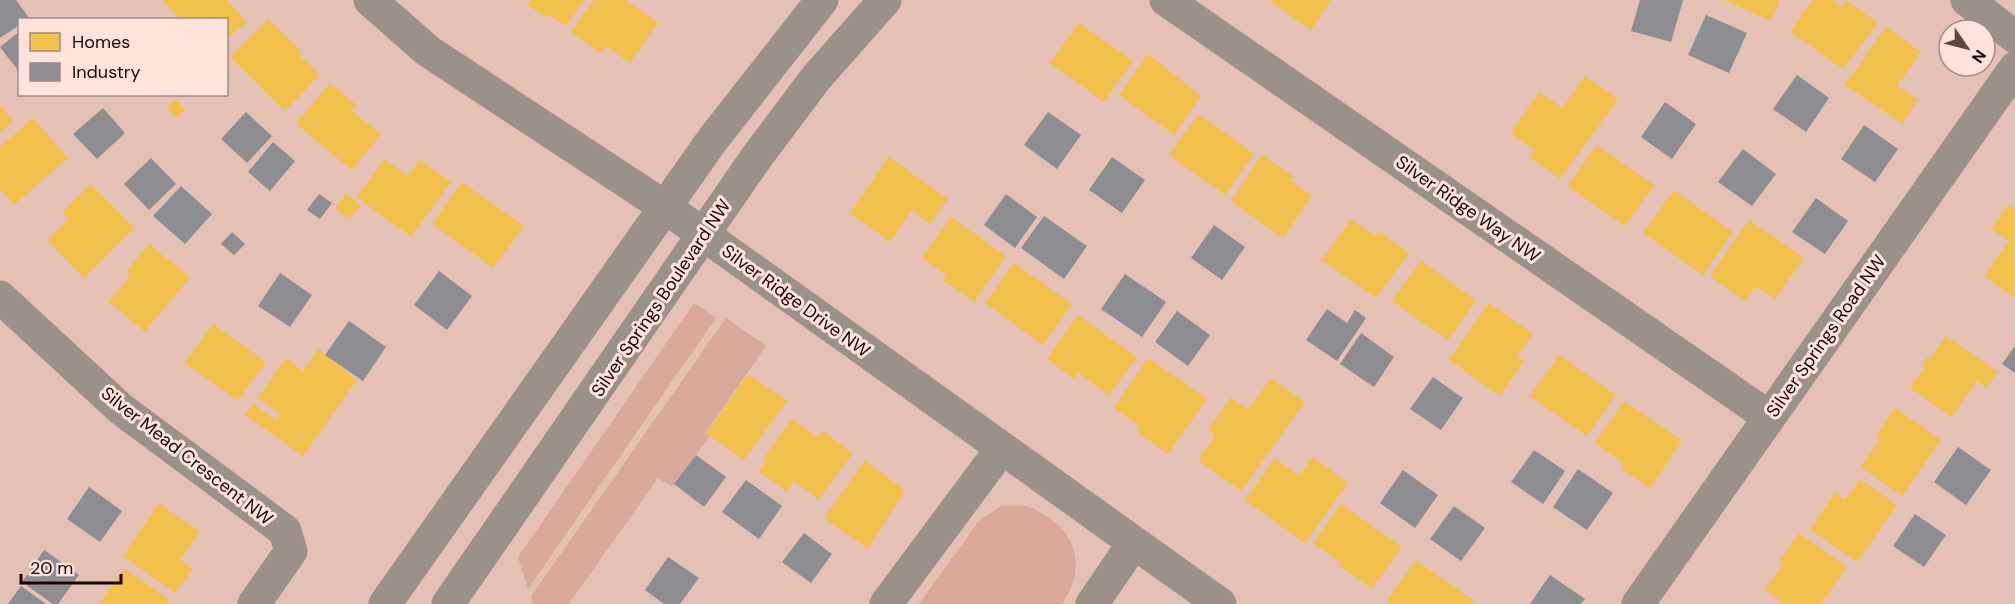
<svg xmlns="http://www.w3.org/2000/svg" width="2015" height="604" font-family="'DM Sans',sans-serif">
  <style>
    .green { fill: #d9aa9b }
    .homes { fill: #f2c14e }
    .industry { fill: #8d8d92 }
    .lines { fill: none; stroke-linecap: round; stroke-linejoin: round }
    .minor { stroke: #9c9187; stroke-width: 33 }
    .labels { text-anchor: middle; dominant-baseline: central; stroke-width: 6; stroke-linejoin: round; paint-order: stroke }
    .street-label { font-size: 18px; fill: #1b0602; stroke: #ffe3da }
  </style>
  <rect width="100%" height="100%" fill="#e5c1b5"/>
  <path class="green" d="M 694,303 L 716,318 L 528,589 L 518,557 Z
    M 726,318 L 766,346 L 706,432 L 710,436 L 672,487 L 658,478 L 569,604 L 532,604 L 531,596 Z
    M 1000,506 C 1008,506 1016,505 1024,506 C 1033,507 1042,513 1049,518 C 1081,539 1083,574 1062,604 L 919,604 L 978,522 Z"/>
  <path class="homes" d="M 163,0 L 227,0 L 247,22 L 226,40 L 226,20 L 180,20 Z
    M 531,0 L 584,0 L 566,26 L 548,14 L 546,17 L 527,5 Z
    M 594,0 L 626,0 L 658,23 L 630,63 L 606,46 L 601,53 L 571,32 Z
    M 1269,0 L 1331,0 L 1311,30 Z
    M 1724,0 L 1780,0 L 1771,21 Z
    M 1812,0 L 1832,0 L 1842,7 L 1847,1 L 1878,23 L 1843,69 L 1790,32 Z
    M 268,19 L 302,52 L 299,55 L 320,75 L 285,111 L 230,57 Z
    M 1079,23 L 1133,61 L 1104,102 L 1050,63 Z
    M 1886,27 L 1921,52 L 1897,86 L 1918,100 L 1902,124 L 1845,85 Z
    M 1148,54 L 1201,96 L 1174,135 L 1119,95 Z
    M 1585,76 L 1618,99 L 1560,179 L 1530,157 L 1535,150 L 1511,133 L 1539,92 L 1562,108 Z
    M 330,83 L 357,105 L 351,110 L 381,134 L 352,170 L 296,124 Z
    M 176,99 L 185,110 L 176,118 L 167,107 Z
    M 0,105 L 13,122 L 0,132 Z
    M 1199,114 L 1254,154 L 1225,195 L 1169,155 Z
    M 33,118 L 68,158 L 14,205 L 0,189 L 0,147 Z
    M 1596,145 L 1654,185 L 1625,226 L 1568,186 Z
    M 1262,155 L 1293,176 L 1290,180 L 1312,196 L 1283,238 L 1231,201 Z
    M 889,157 L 948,199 L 930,224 L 912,210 L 890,242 L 850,213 Z
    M 384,159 L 408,176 L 420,160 L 451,182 L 411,237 L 357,197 Z
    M 462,182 L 524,226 L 493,268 L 432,224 Z
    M 91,184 L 134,228 L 84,278 L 47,240 L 69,219 L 62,212 Z
    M 1674,190 L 1733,232 L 1703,275 L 1643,233 Z
    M 346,194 L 361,205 L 350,219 L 335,209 Z
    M 2008,205 L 2015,209 L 2015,298 L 1984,276 L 2009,241 L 1991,229 Z
    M 951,217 L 1006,256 L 974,302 L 943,280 L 947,275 L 922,258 Z
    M 1351,219 L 1375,236 L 1378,231 L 1409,253 L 1376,298 L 1322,260 Z
    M 1749,220 L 1804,258 L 1775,299 L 1756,286 L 1745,301 L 1710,276 Z
    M 149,244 L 190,277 L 145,332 L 109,302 L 130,276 L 126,272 Z
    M 1421,261 L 1476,300 L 1448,340 L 1392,301 Z
    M 1014,263 L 1072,304 L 1043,345 L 985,303 Z
    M 1489,303 L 1533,334 L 1517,356 L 1524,361 L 1500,396 L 1449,360 Z
    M 1078,315 L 1137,357 L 1109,395 L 1078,373 L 1075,379 L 1047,359 Z
    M 213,324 L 266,362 L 238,401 L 185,363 Z
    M 1946,336 L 1998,372 L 1987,387 L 1977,381 L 1952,417 L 1910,388 L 1925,367 L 1922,365 L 1927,357 L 1930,359 Z
    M 318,349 L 357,380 L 303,456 L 245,415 L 253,404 L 276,420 L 280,413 L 258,398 L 286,358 L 303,371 Z
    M 1559,355 L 1616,395 L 1587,436 L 1530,396 Z
    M 1148,358 L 1207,399 L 1168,454 L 1137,432 L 1141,427 L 1114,408 Z
    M 748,374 L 787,401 L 744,460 L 706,433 Z
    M 1271,378 L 1305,402 L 1241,491 L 1198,460 L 1215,436 L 1208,430 L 1231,397 L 1248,410 Z
    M 1624,401 L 1682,441 L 1650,488 L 1621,468 L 1624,464 L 1595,443 Z
    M 1895,408 L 1941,440 L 1902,496 L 1861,467 L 1880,439 L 1876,436 Z
    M 792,419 L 818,437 L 823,431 L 853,453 L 819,499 L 794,481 L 787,491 L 758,471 L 766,461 L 763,459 Z
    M 1313,457 L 1348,483 L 1305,543 L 1245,500 L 1275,458 L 1299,475 Z
    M 865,461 L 905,490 L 868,549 L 824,518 Z
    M 1860,479 L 1897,505 L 1857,562 L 1810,529 L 1835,493 L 1845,500 Z
    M 159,503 L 200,532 L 180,560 L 193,569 L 175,593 L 123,556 Z
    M 1341,504 L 1402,547 L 1372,589 L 1339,565 L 1341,562 L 1313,543 Z
    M 1799,533 L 1847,567 L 1821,604 L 1785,604 L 1765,590 L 1783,564 L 1779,562 Z
    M 1416,560 L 1474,601 L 1472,604 L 1392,604 L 1387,601 Z
    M 124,568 L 170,600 L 167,604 L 99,604 Z"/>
  <path class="industry" d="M 0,0 L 16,0 L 29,18 L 20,20 L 20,25 L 0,38 Z
    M 1640,0 L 1683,0 L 1671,42 L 1631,31 Z
    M 1706,15 L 1747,33 L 1729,73 L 1688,55 Z
    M 20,31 L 20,73 L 0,47 Z
    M 1797,75 L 1829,98 L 1806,132 L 1773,109 Z
    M 1665,102 L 1696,124 L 1672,159 L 1641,137 Z
    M 103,108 L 125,133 L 97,159 L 73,134 Z
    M 246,112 L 272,136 L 247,163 L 221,139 Z
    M 1048,112 L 1081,135 L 1057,169 L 1024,145 Z
    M 1864,125 L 1898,149 L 1875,182 L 1841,159 Z
    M 273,142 L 295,161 L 270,191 L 248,172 Z
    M 1743,149 L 1776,174 L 1752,206 L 1718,182 Z
    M 1112,157 L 1145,180 L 1122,213 L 1089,190 Z
    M 151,158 L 176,184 L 149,210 L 124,184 Z
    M 181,186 L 212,214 L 185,244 L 153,216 Z
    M 319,194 L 332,203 L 320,219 L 307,210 Z
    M 1006,194 L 1037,217 L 1015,248 L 984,225 Z
    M 1816,198 L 1848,221 L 1825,254 L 1792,232 Z
    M 1044,216 L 1087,246 L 1064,279 L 1021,248 Z
    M 1214,225 L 1245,247 L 1222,280 L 1191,258 Z
    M 232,232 L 245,244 L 234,255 L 221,244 Z
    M 439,271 L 472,296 L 447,330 L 414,305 Z
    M 280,273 L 312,295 L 290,327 L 258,306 Z
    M 1125,274 L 1166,302 L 1142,337 L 1101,309 Z
    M 1327,309 L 1347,323 L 1355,310 L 1366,318 L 1337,361 L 1306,340 Z
    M 1177,311 L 1210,335 L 1188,366 L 1155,342 Z
    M 349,321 L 386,347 L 363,381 L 325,355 Z
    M 1361,333 L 1394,357 L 1374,387 L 1340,364 Z
    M 2015,346 L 2015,373 L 2002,364 Z
    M 1433,377 L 1463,398 L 1441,430 L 1410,409 Z
    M 1958,447 L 1991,470 L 1966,505 L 1934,482 Z
    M 1534,450 L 1565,471 L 1543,504 L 1511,482 Z
    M 696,455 L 726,477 L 704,507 L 674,484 Z
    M 1578,469 L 1613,493 L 1587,530 L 1553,507 Z
    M 1403,470 L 1438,495 L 1415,528 L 1380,503 Z
    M 746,480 L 782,506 L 759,539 L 722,512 Z
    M 89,487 L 122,511 L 100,542 L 67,519 Z
    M 1454,506 L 1485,528 L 1461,561 L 1430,539 Z
    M 1915,514 L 1946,535 L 1924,567 L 1893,546 Z
    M 804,533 L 832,554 L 811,583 L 782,562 Z
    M 44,550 L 79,575 L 58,604 L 53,604 L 22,582 Z
    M 668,557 L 699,578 L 680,604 L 664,604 L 645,590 Z
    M 1550,575 L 1585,599 L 1581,604 L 1530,604 Z
    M 21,586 L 46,604 L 8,604 Z"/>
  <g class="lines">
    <path class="minor" d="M 370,0 L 428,51 L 665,207 L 1220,604
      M 1166,0 L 1769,417
      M 1967,0 L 2015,37
      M 0,297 L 121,409 L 285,531 L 291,551 L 254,604
      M 385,604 L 713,139 L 822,0
      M 448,604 L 756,158 L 816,78 L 885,0
      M 886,604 L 1002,448
      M 1092,604 L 1133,544
      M 1638,604 L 2015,68"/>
  </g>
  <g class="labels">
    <g class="street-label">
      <text transform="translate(1468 209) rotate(35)">Silver Ridge Way NW</text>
      <text transform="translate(661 298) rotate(-56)">Silver Springs Boulevard NW</text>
      <text transform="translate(796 301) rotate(36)">Silver Ridge Drive NW</text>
      <text transform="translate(1826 336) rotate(-55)">Silver Springs Road NW</text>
      <text transform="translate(187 456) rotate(38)">Silver Mead Crescent NW</text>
    </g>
  </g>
  <rect x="18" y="18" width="210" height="78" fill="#ffe3da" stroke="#a48b84" stroke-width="1.5"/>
  <rect x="30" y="33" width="30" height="18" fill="#f2c14e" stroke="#a48b84" stroke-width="1.5"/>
  <text x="72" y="48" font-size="18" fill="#1b0602">Homes</text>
  <rect x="30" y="63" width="30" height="18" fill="#8d8d92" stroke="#a48b84" stroke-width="1.5"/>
  <text x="72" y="78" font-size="18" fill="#1b0602">Industry</text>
  <g transform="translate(1967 48) rotate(125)"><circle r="28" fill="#ffe3da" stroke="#a48b84" stroke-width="1.5"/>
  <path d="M0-4.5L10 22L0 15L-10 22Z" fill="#624741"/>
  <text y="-9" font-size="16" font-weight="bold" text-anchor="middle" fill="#1b0602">N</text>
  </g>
  <path d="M21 574v9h100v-9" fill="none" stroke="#1b0602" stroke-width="3"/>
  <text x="30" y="574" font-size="18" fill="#1b0602" stroke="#ffe3da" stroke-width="4.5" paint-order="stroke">20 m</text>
</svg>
